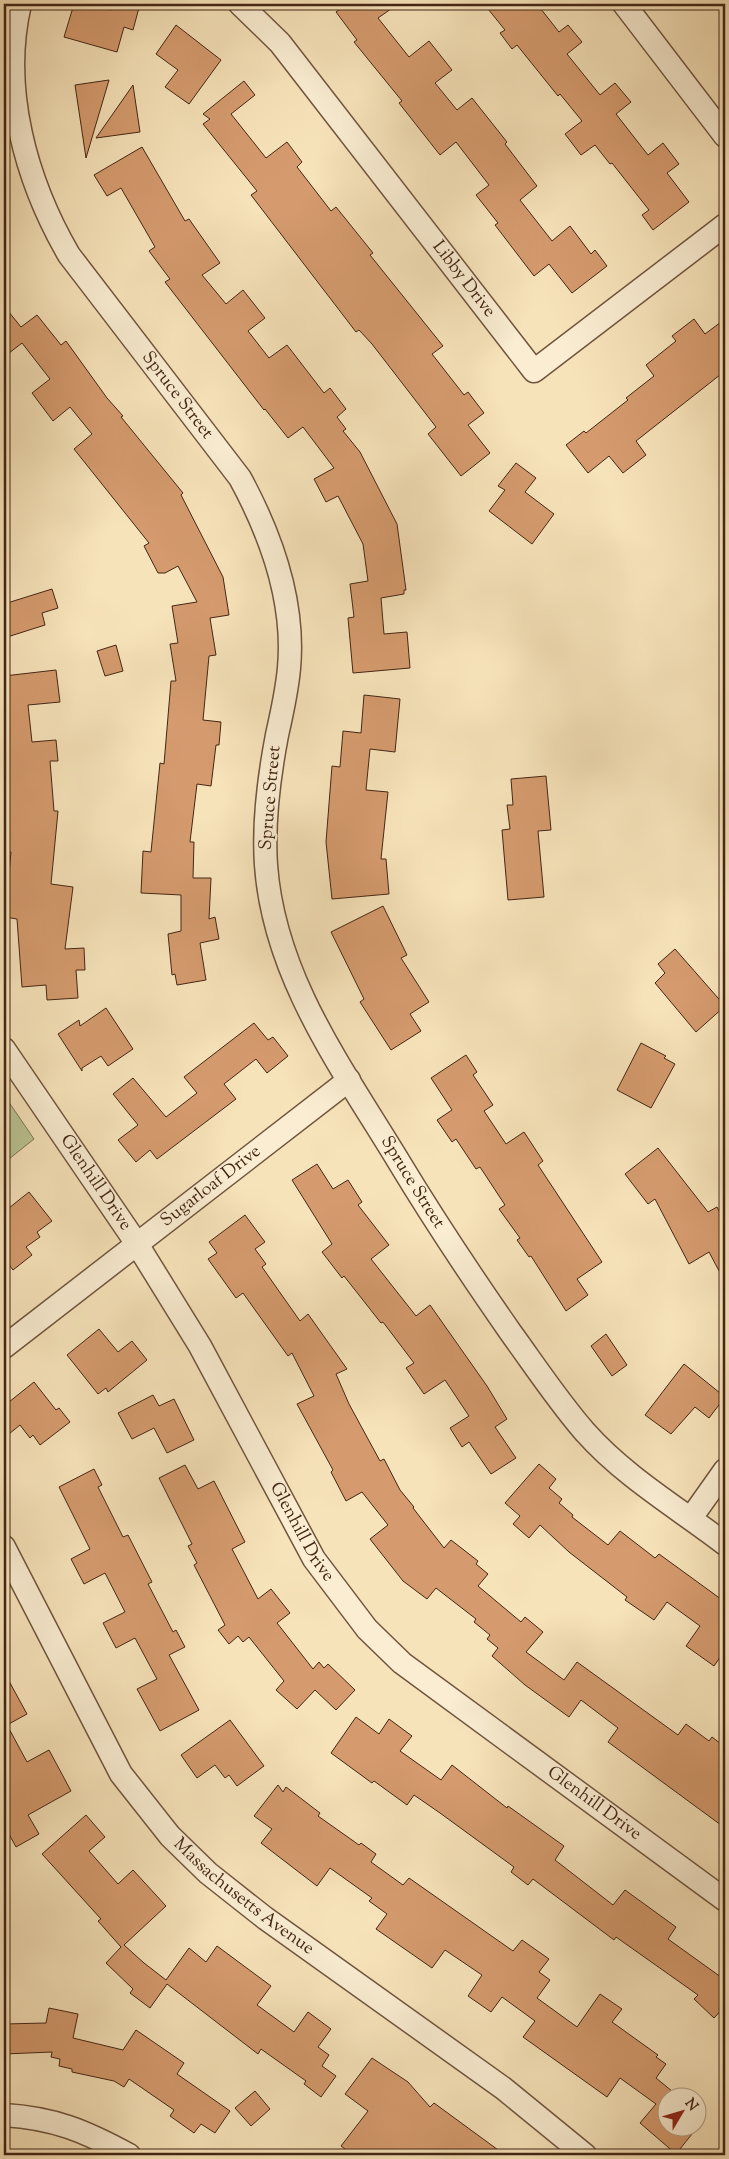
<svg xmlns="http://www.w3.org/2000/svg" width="729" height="2159" font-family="'Sorts Mill Goudy',serif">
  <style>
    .green { fill: #bac492; stroke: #7e7554 }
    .building { fill: #d59b6e; stroke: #432615 }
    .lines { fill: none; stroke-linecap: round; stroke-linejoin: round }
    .minor-casing { stroke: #70553e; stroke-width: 25 }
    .minor { stroke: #faedd2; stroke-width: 22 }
    .labels { text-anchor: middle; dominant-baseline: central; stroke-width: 4.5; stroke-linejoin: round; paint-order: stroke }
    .street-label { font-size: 18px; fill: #432615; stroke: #faedd2 }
  </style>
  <rect width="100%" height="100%" fill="#f7e3ba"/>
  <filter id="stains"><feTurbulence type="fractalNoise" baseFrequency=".004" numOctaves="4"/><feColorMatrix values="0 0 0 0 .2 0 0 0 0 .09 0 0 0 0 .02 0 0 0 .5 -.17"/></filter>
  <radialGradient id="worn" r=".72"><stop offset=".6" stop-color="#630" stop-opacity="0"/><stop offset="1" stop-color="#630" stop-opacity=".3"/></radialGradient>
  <path class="green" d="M 4,1095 L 34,1139 L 4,1163 Z"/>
  <path class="building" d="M 74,4 L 88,4 L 111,10 L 112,4 L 140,4 L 133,30 L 124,27 L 117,52 L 64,37 Z
    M 347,4 L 398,4 L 378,18 L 409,57 L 429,41 L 452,70 L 435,83 L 457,110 L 472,98 L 507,142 L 505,144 L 537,186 L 520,200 L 552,241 L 570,226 L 591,254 L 595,250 L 607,266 L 572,293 L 549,264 L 534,276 L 495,225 L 498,223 L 476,195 L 489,185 L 456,142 L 440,155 L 399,103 L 402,101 L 354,42 L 357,40 L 336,12 Z
    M 484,4 L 537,4 L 559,32 L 568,25 L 582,42 L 567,54 L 600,95 L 615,83 L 631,102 L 616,114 L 648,155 L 663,143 L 679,164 L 667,173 L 689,202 L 653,230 L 642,215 L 649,210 L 612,163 L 610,164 L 595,145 L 581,155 L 565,134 L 582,121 L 560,94 L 558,96 L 517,45 L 512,49 L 500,33 L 505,30 Z
    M 176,25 L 221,60 L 189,104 L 165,87 L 178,70 L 156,54 Z
    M 109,80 L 86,158 L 75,85 Z
    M 244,81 L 255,95 L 231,114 L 266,158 L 287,142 L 302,162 L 297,167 L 331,211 L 336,207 L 373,253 L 370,255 L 443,346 L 432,354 L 464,395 L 468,392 L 484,413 L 468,425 L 490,453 L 461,476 L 428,434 L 436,427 L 372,344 L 359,330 L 356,332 L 251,195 L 257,191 L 203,124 L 210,119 L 203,114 Z
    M 133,85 L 140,132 L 96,138 Z
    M 142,147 L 185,221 L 189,219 L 220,263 L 202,275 L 226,304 L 243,290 L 265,318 L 248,331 L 269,358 L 287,345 L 324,393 L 330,388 L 346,409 L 337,417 L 346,429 L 343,431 L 360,452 L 397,524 L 406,590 L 404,590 L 404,594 L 381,598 L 384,634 L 407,632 L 410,668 L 353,673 L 348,618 L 354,617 L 350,584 L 368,581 L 363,544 L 338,496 L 326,502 L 314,479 L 334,468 L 303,427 L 288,438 L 265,409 L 264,410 L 165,282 L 170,279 L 149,251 L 155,247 L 121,188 L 107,196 L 94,175 Z
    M 4,306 L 21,327 L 37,315 L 61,345 L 66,341 L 107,398 L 123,416 L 121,417 L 183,493 L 181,495 L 223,577 L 229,615 L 210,618 L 216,655 L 209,656 L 203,720 L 221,722 L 219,745 L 216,745 L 211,786 L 197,784 L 190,842 L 194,842 L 193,878 L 211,878 L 209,919 L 215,917 L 219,939 L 200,943 L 206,980 L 177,985 L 175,974 L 172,975 L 168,934 L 181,931 L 181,895 L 141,893 L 143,851 L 151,852 L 160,763 L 164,764 L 171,681 L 176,681 L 170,644 L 178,643 L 172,606 L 197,602 L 178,566 L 165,573 L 158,573 L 144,546 L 149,543 L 74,449 L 92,434 L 70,407 L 53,421 L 32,393 L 50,379 L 22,343 L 4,357 Z
    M 694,319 L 705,334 L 725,319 L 725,371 L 636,441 L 646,455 L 623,473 L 609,456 L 588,473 L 566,445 L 584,431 L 586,433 L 628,400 L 626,398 L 654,376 L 646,365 L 676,341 L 672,336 Z
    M 516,463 L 536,478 L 525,492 L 554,514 L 532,544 L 489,511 L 505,490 L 498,486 Z
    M 52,589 L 58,608 L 42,613 L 45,625 L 4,638 L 4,604 Z
    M 116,645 L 123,671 L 105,676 L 97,651 Z
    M 56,670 L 60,702 L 28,705 L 32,742 L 56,740 L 58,761 L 50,761 L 54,811 L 58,811 L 51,884 L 73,887 L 65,949 L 84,948 L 85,970 L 76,970 L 78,998 L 47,1000 L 46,985 L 22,987 L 17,919 L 5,917 L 11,852 L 4,851 L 4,676 Z
    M 364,695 L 400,699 L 395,752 L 370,749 L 366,790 L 388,792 L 381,859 L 386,859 L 389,894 L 332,899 L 326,842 L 332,766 L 340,767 L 343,731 L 361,733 Z
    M 546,776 L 551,830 L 538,831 L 544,897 L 508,900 L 502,830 L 510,829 L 507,805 L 513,805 L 511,779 Z
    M 383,906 L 407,955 L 401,958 L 429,1002 L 410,1014 L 421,1031 L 391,1050 L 360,1002 L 364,999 L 331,932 Z
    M 675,949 L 725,1006 L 696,1032 L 655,983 L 665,973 L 658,964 Z
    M 106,1008 L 133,1049 L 108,1066 L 101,1056 L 82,1068 L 82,1071 L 58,1034 L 79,1020 L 80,1026 Z
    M 254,1023 L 268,1040 L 273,1037 L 288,1056 L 267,1073 L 256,1059 L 224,1084 L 236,1099 L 157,1159 L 150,1150 L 136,1162 L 118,1140 L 138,1125 L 113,1094 L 133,1078 L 166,1117 L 197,1093 L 184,1077 Z
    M 641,1043 L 666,1056 L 664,1058 L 675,1064 L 651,1108 L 617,1090 Z
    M 466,1055 L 477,1072 L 473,1075 L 493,1105 L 484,1111 L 506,1144 L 524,1132 L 543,1161 L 538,1165 L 602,1262 L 577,1279 L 588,1295 L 566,1311 L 531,1256 L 529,1257 L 517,1240 L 520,1238 L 499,1209 L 505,1205 L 480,1167 L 476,1169 L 456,1139 L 452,1142 L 437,1120 L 452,1110 L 431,1078 Z
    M 658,1148 L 708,1212 L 717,1207 L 725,1222 L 725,1282 L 709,1252 L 689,1264 L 655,1199 L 648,1204 L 625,1174 Z
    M 317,1164 L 333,1189 L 348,1180 L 362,1202 L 358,1205 L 389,1245 L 371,1259 L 416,1316 L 430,1305 L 487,1386 L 507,1419 L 495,1427 L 516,1458 L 491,1474 L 469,1442 L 462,1447 L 450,1428 L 469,1416 L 445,1380 L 424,1394 L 406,1368 L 414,1363 L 383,1322 L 381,1323 L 344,1276 L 342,1278 L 322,1252 L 332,1244 L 292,1180 Z
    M 29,1192 L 52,1221 L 37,1232 L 40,1237 L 26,1247 L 32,1255 L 13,1270 L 4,1258 L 4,1212 Z
    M 245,1215 L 265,1242 L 255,1249 L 266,1264 L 262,1267 L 300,1321 L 308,1314 L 347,1369 L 336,1374 L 349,1404 L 380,1461 L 384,1459 L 400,1490 L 414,1507 L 413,1508 L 444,1548 L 451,1540 L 478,1561 L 476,1564 L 488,1574 L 478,1586 L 521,1622 L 525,1617 L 543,1632 L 526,1652 L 564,1680 L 577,1662 L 678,1735 L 686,1724 L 709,1741 L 712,1737 L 725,1747 L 725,1828 L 608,1742 L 618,1728 L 581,1700 L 569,1717 L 525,1685 L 492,1656 L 498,1648 L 487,1639 L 490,1635 L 474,1622 L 476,1619 L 436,1588 L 427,1599 L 403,1581 L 370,1539 L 388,1525 L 362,1492 L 346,1501 L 331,1472 L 333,1470 L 297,1404 L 314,1396 L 292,1353 L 288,1356 L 243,1293 L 236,1298 L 208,1259 L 217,1253 L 209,1242 Z
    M 99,1329 L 118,1352 L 132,1341 L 147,1360 L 108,1392 L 106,1388 L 98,1394 L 67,1355 Z
    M 606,1334 L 627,1365 L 612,1376 L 591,1346 Z
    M 684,1364 L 725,1397 L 709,1418 L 695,1407 L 671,1434 L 645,1415 Z
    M 34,1382 L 56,1410 L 59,1408 L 70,1422 L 40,1445 L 33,1435 L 30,1438 L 20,1425 L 4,1438 L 4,1406 Z
    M 153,1395 L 159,1406 L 174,1399 L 194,1440 L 167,1453 L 154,1428 L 132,1439 L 118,1413 Z
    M 539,1464 L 556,1479 L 549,1488 L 562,1499 L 559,1503 L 573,1515 L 572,1517 L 608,1545 L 620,1531 L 655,1558 L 659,1554 L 725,1602 L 725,1650 L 714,1666 L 686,1646 L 700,1626 L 667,1602 L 654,1620 L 625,1600 L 627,1597 L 569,1552 L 540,1525 L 529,1538 L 513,1524 L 520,1516 L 505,1503 Z
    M 185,1465 L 198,1489 L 214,1481 L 245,1542 L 232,1549 L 258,1599 L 271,1589 L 290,1613 L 277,1623 L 313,1669 L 319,1662 L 324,1668 L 328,1664 L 355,1690 L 336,1710 L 315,1690 L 297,1709 L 276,1690 L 284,1681 L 249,1637 L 243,1642 L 238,1636 L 229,1644 L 218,1630 L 225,1625 L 194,1565 L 197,1563 L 188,1546 L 192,1544 L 159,1478 Z
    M 94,1469 L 102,1485 L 98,1487 L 123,1537 L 128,1535 L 152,1582 L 148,1584 L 173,1632 L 176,1630 L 185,1647 L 169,1655 L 199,1710 L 160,1731 L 137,1689 L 157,1679 L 135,1638 L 116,1648 L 103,1623 L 125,1612 L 105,1573 L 84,1584 L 71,1559 L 90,1549 L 59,1487 Z
    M 4,1672 L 27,1714 L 7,1725 L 27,1762 L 49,1750 L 71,1791 L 28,1815 L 39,1834 L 16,1847 L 4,1825 Z
    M 356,1717 L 379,1734 L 389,1719 L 412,1736 L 400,1751 L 441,1780 L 452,1765 L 507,1808 L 508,1806 L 564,1846 L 555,1860 L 613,1905 L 625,1890 L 676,1927 L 668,1939 L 725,1980 L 725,2006 L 714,2018 L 694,1999 L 698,1995 L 616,1937 L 614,1940 L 533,1879 L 528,1885 L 511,1872 L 514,1867 L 440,1813 L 414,1795 L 407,1805 L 374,1781 L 372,1783 L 331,1753 Z
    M 230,1720 L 264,1766 L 237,1786 L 229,1775 L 225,1778 L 215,1765 L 197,1778 L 181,1755 Z
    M 278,1785 L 283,1792 L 286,1787 L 320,1813 L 318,1816 L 359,1845 L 361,1843 L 376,1854 L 371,1862 L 403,1885 L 409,1878 L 513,1951 L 522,1940 L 549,1959 L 539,1972 L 550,1980 L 537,1998 L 577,2027 L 600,1994 L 622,2009 L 612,2022 L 658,2055 L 656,2057 L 666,2064 L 656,2078 L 678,2096 L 666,2096 L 666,2126 L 696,2126 L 696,2112 L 704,2119 L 676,2154 L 640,2123 L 656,2104 L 620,2078 L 607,2097 L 523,2037 L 535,2021 L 502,1997 L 491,2012 L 468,1996 L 482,1975 L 445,1950 L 432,1968 L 376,1929 L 387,1914 L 369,1901 L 372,1898 L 330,1868 L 317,1886 L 261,1843 L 272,1829 L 254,1816 Z
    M 86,1815 L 105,1837 L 89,1851 L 118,1884 L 133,1870 L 166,1906 L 124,1945 L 144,1963 L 166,1980 L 189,1948 L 206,1962 L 217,1946 L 271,1986 L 257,2005 L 294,2032 L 308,2012 L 331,2029 L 318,2047 L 329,2055 L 322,2066 L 336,2076 L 321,2097 L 304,2084 L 306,2081 L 261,2049 L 258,2054 L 167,1984 L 150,2008 L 130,1993 L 133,1989 L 106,1963 L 121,1947 L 98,1921 L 101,1919 L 42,1854 Z
    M 49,2008 L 78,2014 L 73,2038 L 123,2050 L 136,2030 L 184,2063 L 177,2074 L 230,2111 L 215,2133 L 201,2124 L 194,2133 L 170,2116 L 174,2110 L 129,2079 L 124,2087 L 114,2081 L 72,2072 L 72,2069 L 59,2066 L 60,2059 L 51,2057 L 52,2052 L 4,2054 L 4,2024 L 46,2023 Z
    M 372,2058 L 408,2082 L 430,2107 L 434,2103 L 505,2155 L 353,2155 L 341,2146 L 368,2111 L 345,2094 Z
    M 255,2091 L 270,2109 L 251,2126 L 235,2108 Z"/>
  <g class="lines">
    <g class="minor-casing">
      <g id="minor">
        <path id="s1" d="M 20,4 C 0,89 26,181 69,255 L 240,478 C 271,535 295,602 289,668 C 287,691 282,713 277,735 C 269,777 263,822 266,865 C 274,977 342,1068 399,1162 C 434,1220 472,1277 511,1333 C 535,1366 558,1401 585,1432 C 625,1477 678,1508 725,1544"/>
        <path id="s2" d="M 240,4 L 280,43 L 534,371 L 725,225"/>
        <path d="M 624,4 L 725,136"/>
        <path id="s3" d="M 4,1049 L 137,1244 L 200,1346 L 314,1559 L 367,1629 L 402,1663 L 725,1900"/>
        <path id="s4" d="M 4,1347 L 349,1080"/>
        <path d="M 691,1518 L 725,1470"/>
        <path id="s5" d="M 4,1547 L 121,1774 L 170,1836 L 208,1873 L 265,1918 L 503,2088 L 585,2155"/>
        <path d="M 4,2115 C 54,2118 85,2131 129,2155"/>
      </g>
    </g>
    <use href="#minor" class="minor"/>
  </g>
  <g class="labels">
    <g class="street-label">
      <text stroke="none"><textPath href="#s2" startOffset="355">Libby Drive</textPath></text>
      <text stroke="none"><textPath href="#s1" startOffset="439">Spruce Street</textPath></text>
      <text transform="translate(271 798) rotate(-85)">Spruce Street</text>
      <text stroke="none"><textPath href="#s3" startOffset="162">Glenhill Drive</textPath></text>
      <text stroke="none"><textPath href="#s1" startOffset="1294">Spruce Street</textPath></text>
      <text stroke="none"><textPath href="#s4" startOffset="262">Sugarloaf Drive</textPath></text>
      <text stroke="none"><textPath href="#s3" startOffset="568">Glenhill Drive</textPath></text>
      <text stroke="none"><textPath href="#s3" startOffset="972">Glenhill Drive</textPath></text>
      <text stroke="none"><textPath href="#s5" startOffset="430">Massachusetts Avenue</textPath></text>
    </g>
  </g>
  <rect width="729" height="2159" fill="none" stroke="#f7e3ba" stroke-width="20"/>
  <rect x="5" y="5" width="719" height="2149" fill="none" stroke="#432615" stroke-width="2.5"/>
  <rect x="10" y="10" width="709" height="2139" fill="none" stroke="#432615"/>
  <g transform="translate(682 2112) rotate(52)"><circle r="24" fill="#faedd2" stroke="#b19d86"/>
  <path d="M0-4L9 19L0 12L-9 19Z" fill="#8f2418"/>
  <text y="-8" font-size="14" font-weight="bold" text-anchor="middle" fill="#432615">N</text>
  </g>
  <rect width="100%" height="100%" filter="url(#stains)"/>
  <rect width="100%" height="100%" fill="url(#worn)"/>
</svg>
